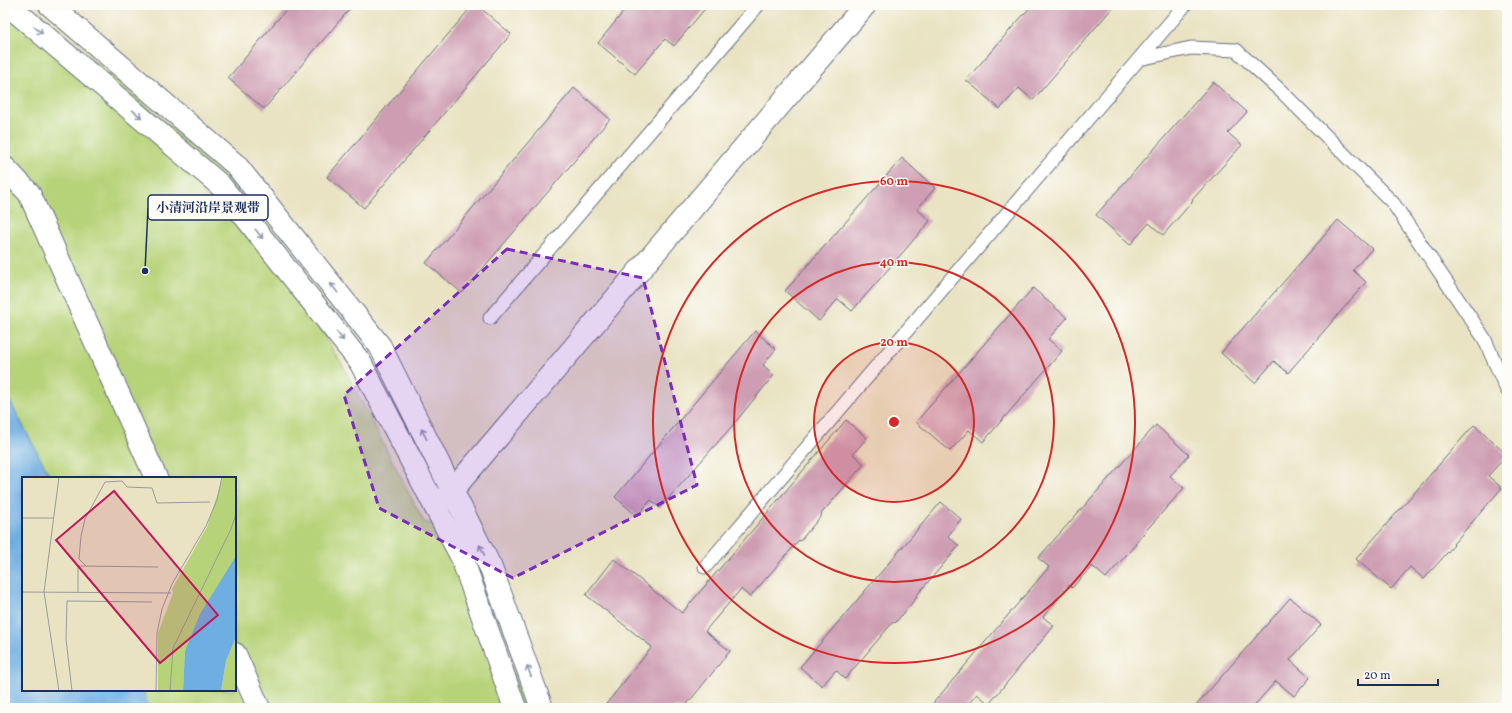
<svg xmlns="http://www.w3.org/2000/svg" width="1512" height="713" font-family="Vollkorn,'Noto Serif SC',serif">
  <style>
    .green { fill: #b7d379; stroke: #69816c }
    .water { fill: #6eaee2; stroke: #446ea0 }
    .building { fill: #ce9db2 }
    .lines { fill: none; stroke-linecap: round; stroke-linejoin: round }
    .service-casing { stroke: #636e81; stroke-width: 15 }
    .minor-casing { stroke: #636e81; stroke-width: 24 }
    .secondary-casing { stroke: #636e81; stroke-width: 24 }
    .service { stroke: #fff; stroke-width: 13 }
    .minor { stroke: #fff; stroke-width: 22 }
    .secondary { stroke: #fff; stroke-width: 22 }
    .oneway { stroke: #8d97ae }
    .marked { fill: #7b2cbf; fill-opacity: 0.2; stroke: #7b2cbf; stroke-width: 3; stroke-dasharray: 8 5; stroke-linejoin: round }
    .ring { fill: none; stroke: #d62828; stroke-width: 2 }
    .inset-road { fill: none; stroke: #979b9b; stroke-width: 1 }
    .view { fill: #c2185b; fill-opacity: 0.15; stroke: #c2185b; stroke-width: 2 }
    .inset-edge { fill: none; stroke: #1b2f5e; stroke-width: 2 }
    .centre { fill: #d62828; stroke: #fdfcf7; stroke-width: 2 }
    .ring-label { font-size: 12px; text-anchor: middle; font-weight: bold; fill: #d62828; stroke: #fdfcf7; stroke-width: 3; stroke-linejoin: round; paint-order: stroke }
    .leader { fill: none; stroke: #1b2f5e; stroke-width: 1.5 }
    .callout-dot { fill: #1b2f5e; stroke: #fdfcf7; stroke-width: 1.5 }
    .callout { fill: #fdfcf7; stroke: #1b2f5e; stroke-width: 1.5 }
    .callout-label { font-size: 13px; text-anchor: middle; font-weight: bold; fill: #1b2f5e }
  </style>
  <rect width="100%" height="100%" fill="#fdfcf7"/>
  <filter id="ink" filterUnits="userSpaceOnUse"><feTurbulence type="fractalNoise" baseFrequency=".025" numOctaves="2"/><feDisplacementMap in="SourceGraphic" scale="8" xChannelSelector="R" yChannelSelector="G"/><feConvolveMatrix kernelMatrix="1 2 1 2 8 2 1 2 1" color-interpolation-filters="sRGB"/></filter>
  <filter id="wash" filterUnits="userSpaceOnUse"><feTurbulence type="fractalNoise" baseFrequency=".012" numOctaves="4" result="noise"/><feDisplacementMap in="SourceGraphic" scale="16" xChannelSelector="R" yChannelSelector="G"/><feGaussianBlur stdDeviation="0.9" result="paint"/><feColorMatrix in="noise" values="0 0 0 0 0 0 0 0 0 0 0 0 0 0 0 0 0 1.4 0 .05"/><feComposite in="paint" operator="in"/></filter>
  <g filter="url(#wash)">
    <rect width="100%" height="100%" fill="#e9e3c3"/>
    <path class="green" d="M 5,5 L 28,5 L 228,176 L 343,366 L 424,522 L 459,531 L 526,708 L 149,708 L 143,690 L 235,690 L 235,478 L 51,478 L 5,392 Z"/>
    <path class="water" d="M 5,392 L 51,478 L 23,478 L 23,690 L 143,690 L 149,708 L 5,708 Z"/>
    <g id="blocks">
      <path class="building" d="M 290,5 L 353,5 L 264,109 L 228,78 Z
        M 473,5 L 477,5 L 511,34 L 364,208 L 327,177 Z
        M 629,5 L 708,5 L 674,46 L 665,39 L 635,74 L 598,43 Z
        M 1032,5 L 1115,5 L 1033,100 L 1019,88 L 1000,109 L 966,80 Z
        M 1213,82 L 1247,112 L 1228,133 L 1242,145 L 1192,200 L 1193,201 L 1163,235 L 1149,223 L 1130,245 L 1096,215 Z
        M 574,88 L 610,119 L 462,293 L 426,263 Z
        M 902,158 L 935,188 L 917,209 L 930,221 L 852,311 L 838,299 L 819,321 L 785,291 Z
        M 1338,220 L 1372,249 L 1353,270 L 1366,282 L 1288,373 L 1274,361 L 1255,383 L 1221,353 Z
        M 1033,288 L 1067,318 L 1048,339 L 1062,351 L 983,442 L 969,430 L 950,451 L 916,422 Z
        M 755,331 L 776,349 L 763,365 L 774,375 L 732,426 L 660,508 L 651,500 L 637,516 L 615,497 Z
        M 846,420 L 867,438 L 853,454 L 864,464 L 821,514 L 822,515 L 800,541 L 799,540 L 750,597 L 741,589 L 705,631 L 730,651 L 684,708 L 603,708 L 652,647 L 586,595 L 614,559 L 682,613 Z
        M 1156,425 L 1189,455 L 1170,476 L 1184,488 L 1135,543 L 1136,544 L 1106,578 L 1092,566 L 1072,588 L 1069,585 L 1043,617 L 1054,626 L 989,704 L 977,694 L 965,708 L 929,708 L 1049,567 L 1038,558 Z
        M 1474,425 L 1507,455 L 1488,476 L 1502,488 L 1453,544 L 1454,545 L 1424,579 L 1410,567 L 1391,589 L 1356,559 Z
        M 941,502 L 961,519 L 948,536 L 959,546 L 916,596 L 917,597 L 895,623 L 893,622 L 845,679 L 836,670 L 822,686 L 800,667 Z
        M 1290,598 L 1321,625 L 1290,660 L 1310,678 L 1294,696 L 1276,681 L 1252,708 L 1194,708 Z"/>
    </g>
  </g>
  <g filter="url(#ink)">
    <use href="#blocks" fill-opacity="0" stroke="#636e81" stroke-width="1"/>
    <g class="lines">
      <g class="service-casing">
        <path id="service" d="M 1139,59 L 1191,48 L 1236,50 L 1283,93 L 1393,203 L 1484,338 L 1507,390
          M 490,318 L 758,5
          M 705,567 L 1185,5"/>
      </g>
      <g class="minor-casing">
        <path id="minor" d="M 5,168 L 29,193 L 156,478
          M 435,507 L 452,491 L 865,5
          M 235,654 L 259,708"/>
      </g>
      <g class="secondary-casing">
        <path id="secondary" d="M 8,5 L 220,185 L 360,362 L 462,558 L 515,708
          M 50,5 L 236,165 L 380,346 L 491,568 L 542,708"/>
      </g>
      <use href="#service" class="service"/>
      <use href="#minor" class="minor"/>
      <use href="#secondary" class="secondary"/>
    </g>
    <defs><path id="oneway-shaft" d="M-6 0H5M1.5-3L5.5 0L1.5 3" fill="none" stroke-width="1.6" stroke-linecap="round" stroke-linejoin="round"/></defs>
    <g class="oneway">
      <use href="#oneway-shaft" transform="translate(38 30) rotate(40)"/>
      <use href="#oneway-shaft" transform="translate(137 114) rotate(40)"/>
      <use href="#oneway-shaft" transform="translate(259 234) rotate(52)"/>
      <use href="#oneway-shaft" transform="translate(334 288) rotate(-128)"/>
      <use href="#oneway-shaft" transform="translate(340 336) rotate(52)"/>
      <use href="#oneway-shaft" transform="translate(424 434) rotate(-117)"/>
      <use href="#oneway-shaft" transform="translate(482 550) rotate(-117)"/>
      <use href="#oneway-shaft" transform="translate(529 671) rotate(-110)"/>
    </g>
  </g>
  <path class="marked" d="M 507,249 L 643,278 L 697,485 L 513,578 L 379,508 L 344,395 Z"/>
  <circle cx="894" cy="422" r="80" fill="#d62828" fill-opacity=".12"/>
  <g class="ring">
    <circle cx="894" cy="422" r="80"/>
    <circle cx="894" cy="422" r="160"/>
    <circle cx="894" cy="422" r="241"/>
  </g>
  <g transform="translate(22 477)">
    <rect width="214" height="214" fill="#e9e3c3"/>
    <path d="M 201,0 L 214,0 L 214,79 L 163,174 L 161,214 L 136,214 L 136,156 L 151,116 L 150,112 L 185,50 ZM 214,160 L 214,214 L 199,214 L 204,184 Z" fill="#b7d379"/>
    <path d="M 214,79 L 214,160 L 204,184 L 199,214 L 161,214 L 163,174 L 178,137 Z" fill="#6eaee2"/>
    <path class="inset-road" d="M 37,0 L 22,115 L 37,214M 0,41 L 31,41M 64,89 L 57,82 L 59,59 L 63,42 L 83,5 L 100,4 L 105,10 L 130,11 L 135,26 L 188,25M 0,115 L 149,116M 56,115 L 56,89 L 136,90M 50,214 L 44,162 L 45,124 L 130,125M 134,214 L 135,156 L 140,132 L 150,107 L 184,49 L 195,23 L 200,0M 148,214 L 151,171 L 209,52 L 214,37"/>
    <path class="view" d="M 92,14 L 196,138 L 138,186 L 34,63 Z"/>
    <rect width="214" height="214" class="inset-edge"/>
  </g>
  <circle cx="894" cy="422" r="6" class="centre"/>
  <g class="ring-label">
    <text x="894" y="185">60 m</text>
    <text x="894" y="266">40 m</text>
    <text x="894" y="346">20 m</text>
  </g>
  <path class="leader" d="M145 271L148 208"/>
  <circle class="callout-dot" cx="145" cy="271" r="4"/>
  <rect class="callout" x="148" y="195" width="120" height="25" rx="4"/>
  <g class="callout-label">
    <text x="208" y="212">小清河沿岸景观带</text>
  </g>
  <rect width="1512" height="713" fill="none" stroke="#fdfcf7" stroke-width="20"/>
  <path d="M1358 679v6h80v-6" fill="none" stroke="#1b2f5e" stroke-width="2"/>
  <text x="1364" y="679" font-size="12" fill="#1b2f5e" stroke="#fdfcf7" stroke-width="3" paint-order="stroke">20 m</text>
</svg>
